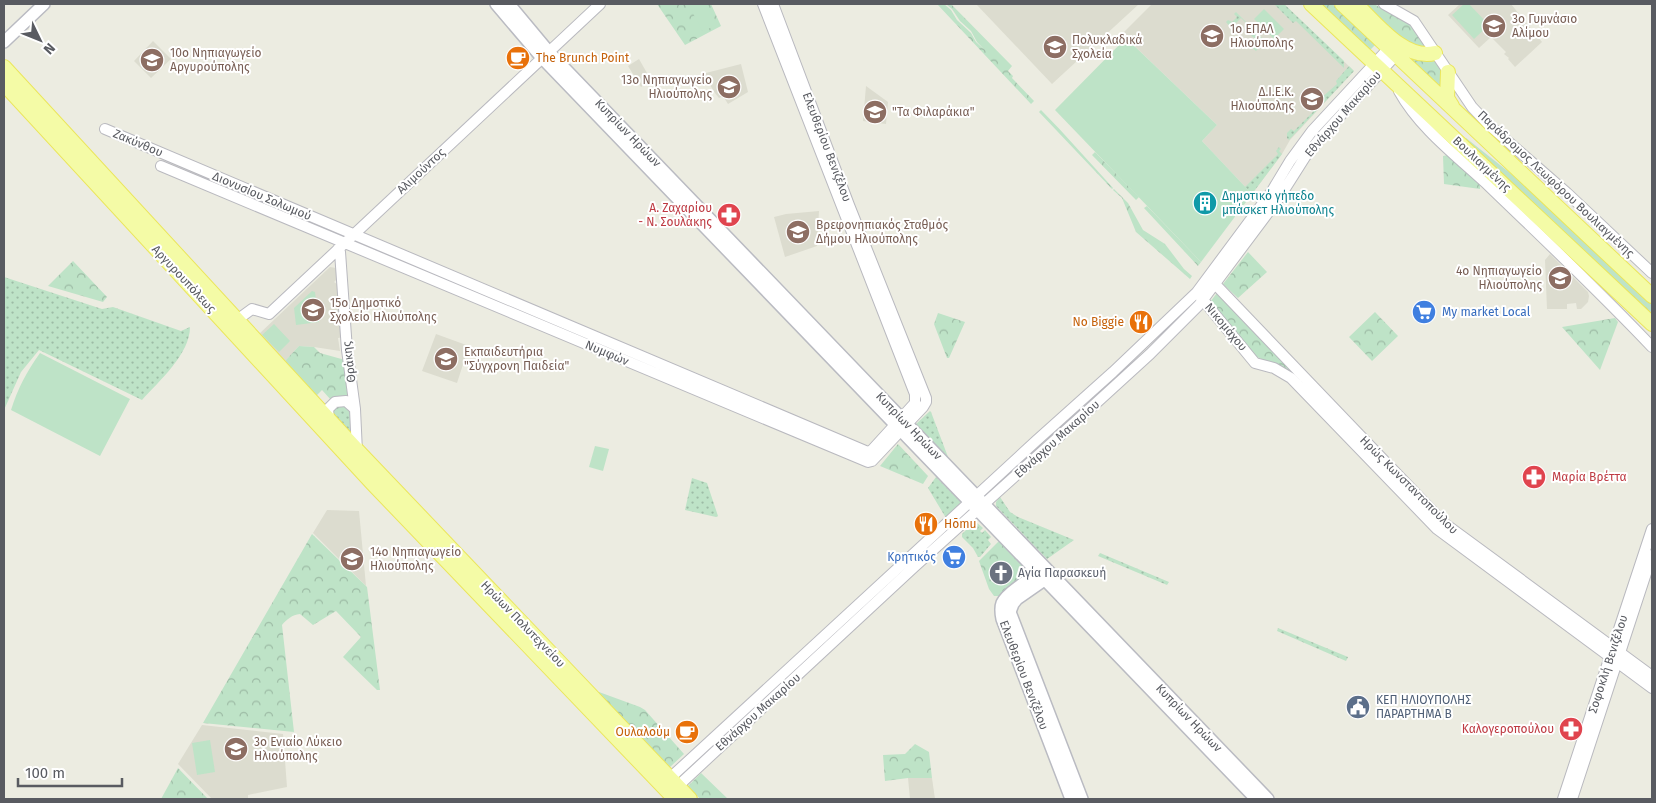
<svg xmlns="http://www.w3.org/2000/svg" width="1656" height="803" font-family="'Fira Sans',sans-serif">
  <style>
    .education { fill: #dcdccf }
    .grass { fill: url(#grass-dots) }
    .forest { fill: url(#forest-crowns) }
    .pitch { fill: #bee3c7 }
    .lines { fill: none; stroke-linecap: round; stroke-linejoin: round }
    .tertiary-casing { stroke: #b9b9bf; stroke-width: 12 }
    .secondary-casing { stroke: #babbc2; stroke-width: 14 }
    .primary-casing { stroke: #ebe65b; stroke-width: 16 }
    .tertiary { stroke: #fff; stroke-width: 10 }
    .secondary { stroke: #fff; stroke-width: 11 }
    .primary { stroke: #f4fba6; stroke-width: 14 }
    .labels { text-anchor: middle; dominant-baseline: central; stroke-width: 4; stroke-linejoin: round; paint-order: stroke }
    .education-label { font-size: 12px; fill: #785e54; stroke: #fff; text-anchor: start }
    .food-label { font-size: 12px; fill: #c56008; stroke: #fff; text-anchor: start }
    .street-label { font-size: 12px; fill: #595b61; stroke: #fff }
    .culture-label { font-size: 12px; fill: #0d838f; stroke: #fff; text-anchor: start }
    .health-label { font-size: 12px; fill: #be3a42; stroke: #fff; text-anchor: end }
    .shop-label { font-size: 12px; fill: #366cbe; stroke: #fff; text-anchor: start }
    .worship-label { font-size: 12px; fill: #5b616d; stroke: #fff; text-anchor: start }
    .service-label { font-size: 12px; fill: #4e5e75; stroke: #fff; text-anchor: start }
  </style>
  <defs>
    <pattern id="grass-dots" width="8" height="8" patternUnits="userSpaceOnUse" patternTransform="scale(1.25)"><rect width="8" height="8" fill="#bee3c7"/><path d="M2 2h.1M6 6h.1" fill="none" stroke="#9dbba5" stroke-width="1.8" stroke-linecap="round"/></pattern>
    <pattern id="forest-crowns" width="20" height="18" patternUnits="userSpaceOnUse" patternTransform="scale(1.25)"><rect width="20" height="18" fill="#bee3c7"/><path d="M2 6a3 3 0 1 1 6 0M12 15a3 3 0 1 1 6 0" fill="none" stroke="#9dbba5"/></pattern>
  </defs>
  <rect width="100%" height="100%" fill="#ecece1"/>
  <path class="education" d="M 976,4 L 1139,4 L 1052,84 Z
    M 1152,4 L 1284,4 L 1354,71 L 1290,140 L 1282,154 L 1252,194 L 1202,141 L 1217,125 L 1122,34 Z
    M 1460,4 L 1511,4 L 1542,42 L 1515,67 L 1508,59 L 1509,58 L 1504,54 L 1506,52 L 1491,37 L 1479,48 L 1448,15 Z
    M 153,41 L 171,59 L 151,78 L 134,61 Z
    M 639,59 L 651,80 L 641,87 L 628,66 Z
    M 741,64 L 748,92 L 728,104 L 723,96 L 719,98 L 715,93 L 708,82 L 709,81 L 702,74 Z
    M 866,86 L 888,102 L 886,124 L 863,121 Z
    M 819,211 L 817,246 L 785,257 L 774,217 L 786,214 Z
    M 1550,254 L 1588,292 L 1589,296 L 1588,302 L 1581,309 L 1577,309 L 1576,303 L 1567,304 L 1567,309 L 1547,309 L 1545,260 Z
    M 330,267 L 336,268 L 337,279 L 334,282 L 338,285 L 343,337 L 338,338 L 340,351 L 314,347 L 299,346 L 285,361 L 259,334 Z
    M 436,334 L 469,346 L 457,383 L 422,371 Z
    M 327,510 L 359,511 L 366,586 L 313,533 Z
    M 202,725 L 283,734 L 287,787 L 248,795 L 248,799 L 212,799 L 178,764 Z
    M 908,778 L 932,778 L 935,799 L 910,799 Z"/>
  <path class="grass" d="M 1274,4 L 1284,4 L 1344,61 L 1344,68 L 1296,21 L 1293,23 Z
    M 1236,12 L 1265,41 L 1256,51 L 1249,45 L 1255,39 L 1246,30 L 1249,26 L 1241,18 L 1231,28 L 1226,22 L 1228,20 L 1232,22 L 1237,17 L 1234,14 Z
    M 1349,66 L 1354,71 L 1289,140 L 1287,138 L 1287,133 L 1291,129 L 1294,131 L 1313,112 L 1311,107 L 1337,84 L 1336,81 Z
    M 1279,147 L 1281,149 L 1279,151 L 1282,154 L 1252,194 L 1245,187 L 1278,154 L 1276,151 Z
    M 4,277 L 102,309 L 113,307 L 181,331 L 190,327 C 190,354 159,381 142,400 L 39,350 L 21,372 L 4,410 Z
    M 339,406 L 345,406 L 350,410 L 351,433 L 350,434 L 332,415 L 333,411 Z
    M 930,411 L 931,412 L 948,457 L 916,424 Z
    M 936,477 L 960,501 L 961,505 L 946,518 L 928,488 Z
    M 692,478 L 707,483 L 718,516 L 716,517 L 685,510 Z
    M 1000,497 L 1010,512 L 1018,517 L 1074,540 L 1047,559 L 996,506 L 996,502 Z
    M 976,522 L 983,528 L 980,531 L 982,533 L 985,530 L 991,537 L 988,540 L 991,544 L 980,557 L 978,557 L 973,548 L 962,537 L 962,534 L 973,523 Z
    M 1100,553 L 1169,582 L 1167,585 L 1098,556 Z
    M 1278,628 L 1348,657 L 1346,661 L 1277,631 Z"/>
  <path class="forest" d="M 657,4 L 711,4 L 721,26 L 685,45 Z
    M 937,4 L 944,4 L 951,10 L 957,20 L 971,33 L 976,42 L 988,53 L 1034,101 L 1031,104 Z
    M 946,4 L 951,4 L 1012,66 L 1008,71 L 1013,76 L 1012,78 L 977,42 L 971,31 L 960,21 L 952,9 Z
    M 1320,4 L 1332,4 L 1376,44 L 1370,50 Z
    M 1361,4 L 1374,4 L 1409,24 L 1427,48 L 1413,49 Z
    M 1406,55 L 1434,61 L 1444,74 L 1443,90 Z
    M 1041,110 C 1066,135 1089,162 1113,188 L 1112,189 L 1039,112 Z
    M 1466,138 L 1524,184 L 1652,304 L 1652,313 L 1643,306 L 1465,139 Z
    M 1095,152 L 1139,197 L 1136,200 L 1092,155 Z
    M 1448,155 L 1480,184 L 1480,189 L 1444,184 L 1443,156 Z
    M 1114,189 L 1128,203 L 1143,230 L 1165,244 L 1184,269 L 1192,276 L 1190,279 L 1136,232 L 1122,198 L 1113,190 Z
    M 1147,206 L 1201,262 L 1198,266 L 1144,208 Z
    M 1248,252 L 1267,272 L 1238,298 L 1223,284 Z
    M 73,261 L 107,297 L 103,302 L 48,286 Z
    M 1217,293 L 1291,370 L 1288,371 L 1255,356 L 1210,302 Z
    M 1375,312 L 1398,336 L 1372,361 L 1349,337 Z
    M 938,313 L 965,322 L 949,358 L 947,358 L 934,324 Z
    M 1615,318 L 1618,322 L 1600,370 L 1562,327 Z
    M 299,346 L 314,347 L 320,353 L 345,360 L 349,396 L 336,397 L 331,400 L 322,390 L 316,396 L 284,362 Z
    M 898,444 L 928,476 L 923,484 L 880,466 Z
    M 312,534 L 367,587 L 380,690 L 377,690 L 343,657 L 361,637 L 336,611 L 313,625 L 300,614 C 292,615 287,619 282,625 L 294,732 L 203,723 Z
    M 999,541 L 1028,570 L 1001,596 L 994,596 L 989,589 L 979,561 Z
    M 599,692 L 640,707 L 645,710 L 684,754 L 669,768 L 597,693 Z
    M 915,744 L 929,752 L 932,778 L 908,778 L 885,781 L 883,755 L 905,754 Z
    M 178,768 L 208,799 L 161,799 Z
    M 701,773 L 728,799 L 700,799 L 688,786 Z"/>
  <path class="pitch" d="M 693,4 L 706,4 L 717,24 L 703,32 L 689,6 Z
    M 1464,4 L 1469,4 L 1489,25 L 1474,39 L 1452,15 Z
    M 1264,9 L 1284,29 L 1274,39 L 1254,19 Z
    M 1126,38 L 1217,125 L 1202,141 L 1252,194 L 1201,262 L 1055,110 Z
    M 312,291 L 315,292 L 319,322 L 296,325 L 294,308 Z
    M 274,324 L 290,341 L 279,352 L 262,335 Z
    M 40,353 L 130,399 L 100,456 L 11,410 C 18,388 27,371 40,353 Z
    M 595,446 L 609,449 L 603,471 L 589,467 Z
    M 210,740 L 215,772 L 197,775 L 192,743 Z"/>
  <g class="lines">
    <g class="tertiary-casing">
      <path id="tertiary" d="M 1384,4 L 1414,21 L 1472,107 L 1489,125 L 1567,193 L 1652,273
        M 1399,91 C 1420,129 1458,157 1490,187 C 1545,240 1600,292 1652,347
        M 105,129 L 868,452 L 872,450 L 915,403 L 915,394 L 763,4
        M 161,166 L 868,462 L 872,461 L 923,407 L 926,402 L 926,398 L 849,205 L 773,4
        M 338,249 L 340,252 L 347,350 L 355,409 L 357,452
        M 1215,284 L 1444,523 L 1652,676
        M 1199,295 L 1255,363 L 1274,368 L 1291,378 L 1437,529 L 1652,688
        M 237,320 L 252,309 L 269,314 L 600,4
        M 329,420 L 328,409 L 335,402 L 346,401 L 355,409
        M 670,778 L 1036,441 L 1113,372 L 1197,292 L 1272,191 L 1290,161 L 1312,131 L 1389,48
        M 678,786 L 914,567 L 1093,406 L 1150,354 L 1199,305 L 1279,198 L 1305,157 L 1321,137 L 1396,55
        M 1563,799 L 1652,529
        M 1572,799 L 1652,555"/>
    </g>
    <g class="secondary-casing">
      <path id="secondary" d="M 496,4 L 542,58 L 1256,799
        M 509,4 L 549,52 L 1268,799
        M 4,42 L 44,4
        M 1044,570 C 1033,577 1007,592 1002,603 C 1000,608 1001,614 1002,619 L 1071,799
        M 1050,576 L 1017,599 L 1013,604 L 1010,612 L 1082,799"/>
    </g>
    <g class="primary-casing">
      <path id="primary" d="M 1311,4 L 1652,324
        M 1342,4 L 1652,296
        M 1356,4 C 1376,23 1405,61 1435,53
        M 4,67 L 357,450 L 690,799
        M 1448,72 L 1447,98 L 1452,106
        M 4,84 L 373,484 L 675,799"/>
    </g>
    <use href="#tertiary" class="tertiary"/>
    <use href="#secondary" class="secondary"/>
    <use href="#primary" class="primary"/>
  </g>
  <defs>
    <g id="school-disc" transform="scale(1.25)"><circle r="9.5" fill="#8d6e63" stroke="#fff"/><path d="M0-5L7-2L0 1L-7-2ZM-4 1L0 2.5L4 1V4Q0 6-4 4Z" fill="#fff"/></g>
    <g id="cafe-disc" transform="scale(1.25)"><circle r="9.5" fill="#e8710a" stroke="#fff"/><path d="M-5.5-4.5H6V0H3Q3 3.5 0 3.5H-2.5Q-5.5 3.5-5.5 0ZM3-3.2v2h1.7v-2ZM-6 4.5H4V6H-6Z" fill="#fff"/></g>
    <g id="building-disc" transform="scale(1.25)"><circle r="9.5" fill="#0f9aa8" stroke="#fff"/><path d="M-4-6H4V6H1V3H-1V6H-4ZM-2.5-4.3h1.7v1.8h-1.7ZM.8-4.3h1.7v1.8H.8ZM-2.5-1h1.7V.8h-1.7ZM.8-1h1.7V.8H.8Z" fill="#fff"/></g>
    <g id="pharmacy-disc" transform="scale(1.25)"><circle r="9.5" fill="#e0444e" stroke="#fff"/><path d="M-2-6h4v4h4v4h-4v4h-4v-4h-4v-4h4Z" fill="#fff"/></g>
    <g id="supermarket-disc" transform="scale(1.25)"><circle r="9.5" fill="#3f7fe0" stroke="#fff"/><path d="M-6-5.5h2.5l.6 2H6L4.5 2H-2.5L-4.4-4H-6ZM-1.5 3.2a1.3 1.3 0 1 0 .1 0ZM3 3.2a1.3 1.3 0 1 0 .1 0Z" fill="#fff"/></g>
    <g id="restaurant-disc" transform="scale(1.25)"><circle r="9.5" fill="#e8710a" stroke="#fff"/><path d="M-5-6h1v4h1v-4h1v4h1v-4h1v5L-1.5 .5V6h-2V.5L-5-1ZM5-6V6H3V1.5H1.5Q1.5-4 5-6Z" fill="#fff"/></g>
    <g id="church-disc" transform="scale(1.25)"><circle r="9.5" fill="#6b7280" stroke="#fff"/><path d="M-1.2-6h2.4v3.5h3.3v2.4h-3.3V6h-2.4V-.1h-3.3v-2.4h3.3Z" fill="#fff"/></g>
    <g id="civic-disc" transform="scale(1.25)"><circle r="9.5" fill="#5c6f8a" stroke="#fff"/><path d="M-.6-6.5H3V-4.5H.6V-3L4-1V1h2V6H-6V1h2V-1L-.6-3ZM-1.2 2.5V6h2.4V2.5Z" fill="#fff"/></g>
  </defs>
  <g fill-rule="evenodd">
    <use href="#school-disc" x="1494" y="26"/>
    <use href="#school-disc" x="1212" y="36"/>
    <use href="#school-disc" x="1055" y="47"/>
    <use href="#cafe-disc" x="518" y="58"/>
    <use href="#school-disc" x="152" y="60"/>
    <use href="#school-disc" x="729" y="87"/>
    <use href="#school-disc" x="1312" y="99"/>
    <use href="#school-disc" x="875" y="112"/>
    <use href="#building-disc" x="1205" y="203"/>
    <use href="#pharmacy-disc" x="729" y="215"/>
    <use href="#school-disc" x="798" y="232"/>
    <use href="#school-disc" x="1560" y="278"/>
    <use href="#school-disc" x="313" y="310"/>
    <use href="#supermarket-disc" x="1424" y="312"/>
    <use href="#restaurant-disc" x="1141" y="322"/>
    <use href="#school-disc" x="446" y="359"/>
    <use href="#pharmacy-disc" x="1534" y="477"/>
    <use href="#restaurant-disc" x="926" y="524"/>
    <use href="#supermarket-disc" x="954" y="557"/>
    <use href="#school-disc" x="352" y="559"/>
    <use href="#church-disc" x="1001" y="573"/>
    <use href="#civic-disc" x="1358" y="707"/>
    <use href="#pharmacy-disc" x="1571" y="729"/>
    <use href="#cafe-disc" x="687" y="732"/>
    <use href="#school-disc" x="236" y="749"/>
  </g>
  <g class="labels">
    <g class="education-label">
      <text x="1512" y="19">3ο Γυμνάσιο<tspan x="1512" dy="14">Αλίμου</tspan></text>
      <text x="1230" y="29">1ο ΕΠΑΛ<tspan x="1230" dy="14">Ηλιούπολης</tspan></text>
      <text x="1072" y="40">Πολυκλαδικά<tspan x="1072" dy="14">Σχολεία</tspan></text>
      <text x="170" y="53">10ο Νηπιαγωγείο<tspan x="170" dy="14">Αργυρούπολης</tspan></text>
      <text x="712" y="80" text-anchor="end">13ο Νηπιαγωγείο<tspan x="712" dy="14">Ηλιούπολης</tspan></text>
      <text x="1294" y="92" text-anchor="end">Δ.Ι.Ε.Κ.<tspan x="1294" dy="14">Ηλιούπολης</tspan></text>
      <text x="892" y="112">"Τα Φιλαράκια"</text>
      <text x="816" y="225">Βρεφονηπιακός Σταθμός<tspan x="816" dy="14">Δήμου Ηλιούπολης</tspan></text>
      <text x="1542" y="271" text-anchor="end">4ο Νηπιαγωγείο<tspan x="1542" dy="14">Ηλιούπολης</tspan></text>
      <text x="330" y="303">15ο Δημοτικό<tspan x="330" dy="14">Σχολείο Ηλιούπολης</tspan></text>
      <text x="464" y="352">Εκπαιδευτήρια<tspan x="464" dy="14">"Σύγχρονη Παιδεία"</tspan></text>
      <text x="370" y="552">14ο Νηπιαγωγείο<tspan x="370" dy="14">Ηλιούπολης</tspan></text>
      <text x="254" y="742">3ο Ενιαίο Λύκειο<tspan x="254" dy="14">Ηλιούπολης</tspan></text>
    </g>
    <g class="food-label">
      <text x="536" y="58">The Brunch Point</text>
      <text x="1124" y="322" text-anchor="end">Νο Biggie</text>
      <text x="944" y="524">Hōmu</text>
      <text x="670" y="732" text-anchor="end">Ουλαλούμ</text>
    </g>
    <g class="street-label">
      <text transform="translate(1343 114) rotate(-49)">Εθνάρχου Μακαρίου</text>
      <text transform="translate(628 133) rotate(46)">Κυπρίων Ηρώων</text>
      <text transform="translate(138 143) rotate(23)">Ζακύνθου</text>
      <text transform="translate(827 147) rotate(69)">Ελευθερίου Βενιζέλου</text>
      <text transform="translate(1482 164) rotate(43)">Βουλιαγμένης</text>
      <text transform="translate(421 171) rotate(-43)">Αλιμούντος</text>
      <text transform="translate(1556 184) rotate(43)">Παράδρομος Λεωφόρου Βουλιαγμένης</text>
      <text transform="translate(262 196) rotate(23)">Διονυσίου Σολωμού</text>
      <text transform="translate(184 279) rotate(47)">Αργυρουπόλεως</text>
      <text transform="translate(1226 327) rotate(50)">Νικομάχου</text>
      <text transform="translate(607 353) rotate(23)">Νυμφών</text>
      <text transform="translate(349 362) rotate(-97)">Θράκης</text>
      <text transform="translate(909 426) rotate(46)">Κυπρίων Ηρώων</text>
      <text transform="translate(1057 439) rotate(-42)">Εθνάρχου Μακαρίου</text>
      <text transform="translate(1409 485) rotate(45)">Ηρώς Κωνσταντοπούλου</text>
      <text transform="translate(523 624) rotate(46)">Ηρώων Πολυτεχνείου</text>
      <text transform="translate(1608 664) rotate(-72)">Σοφοκλή Βενιζέλου</text>
      <text transform="translate(1024 675) rotate(69)">Ελευθερίου Βενιζέλου</text>
      <text transform="translate(758 712) rotate(-42)">Εθνάρχου Μακαρίου</text>
      <text transform="translate(1189 718) rotate(46)">Κυπρίων Ηρώων</text>
    </g>
    <g class="culture-label">
      <text x="1222" y="196">Δημοτικό γήπεδο<tspan x="1222" dy="14">μπάσκετ Ηλιούπολης</tspan></text>
    </g>
    <g class="health-label">
      <text x="712" y="208">Α. Ζαχαρίου<tspan x="712" dy="14">- Ν. Σουλάκης</tspan></text>
      <text x="1552" y="477" text-anchor="start">Μαρία Βρέττα</text>
      <text x="1554" y="729">Καλογεροπούλου</text>
    </g>
    <g class="shop-label">
      <text x="1442" y="312">My market Local</text>
      <text x="936" y="557" text-anchor="end">Κρητικός</text>
    </g>
    <g class="worship-label">
      <text x="1018" y="573">Αγία Παρασκευή</text>
    </g>
    <g class="service-label">
      <text x="1376" y="700">ΚΕΠ ΗΛΙΟΥΠΟΛΗΣ<tspan x="1376" dy="14">ΠΑΡΑΡΤΗΜΑ Β</tspan></text>
    </g>
  </g>
  <rect width="1656" height="803" fill="none" stroke="#595b61" stroke-width="10"/>
  <g transform="translate(40 40) rotate(133)" stroke="#ffffff" stroke-width="4" paint-order="stroke">
  <path d="M0-4L9 19L0 12L-9 19Z" fill="#595b61"/>
  <text y="-8" font-size="14" font-weight="bold" text-anchor="middle" fill="#595b61">N</text>
  </g>
  <path d="M18 778v8h104v-8" fill="none" stroke="#595b61" stroke-width="2.5"/>
  <text x="25" y="778" font-size="15" fill="#595b61" stroke="#ffffff" stroke-width="4" paint-order="stroke">100 m</text>
</svg>
